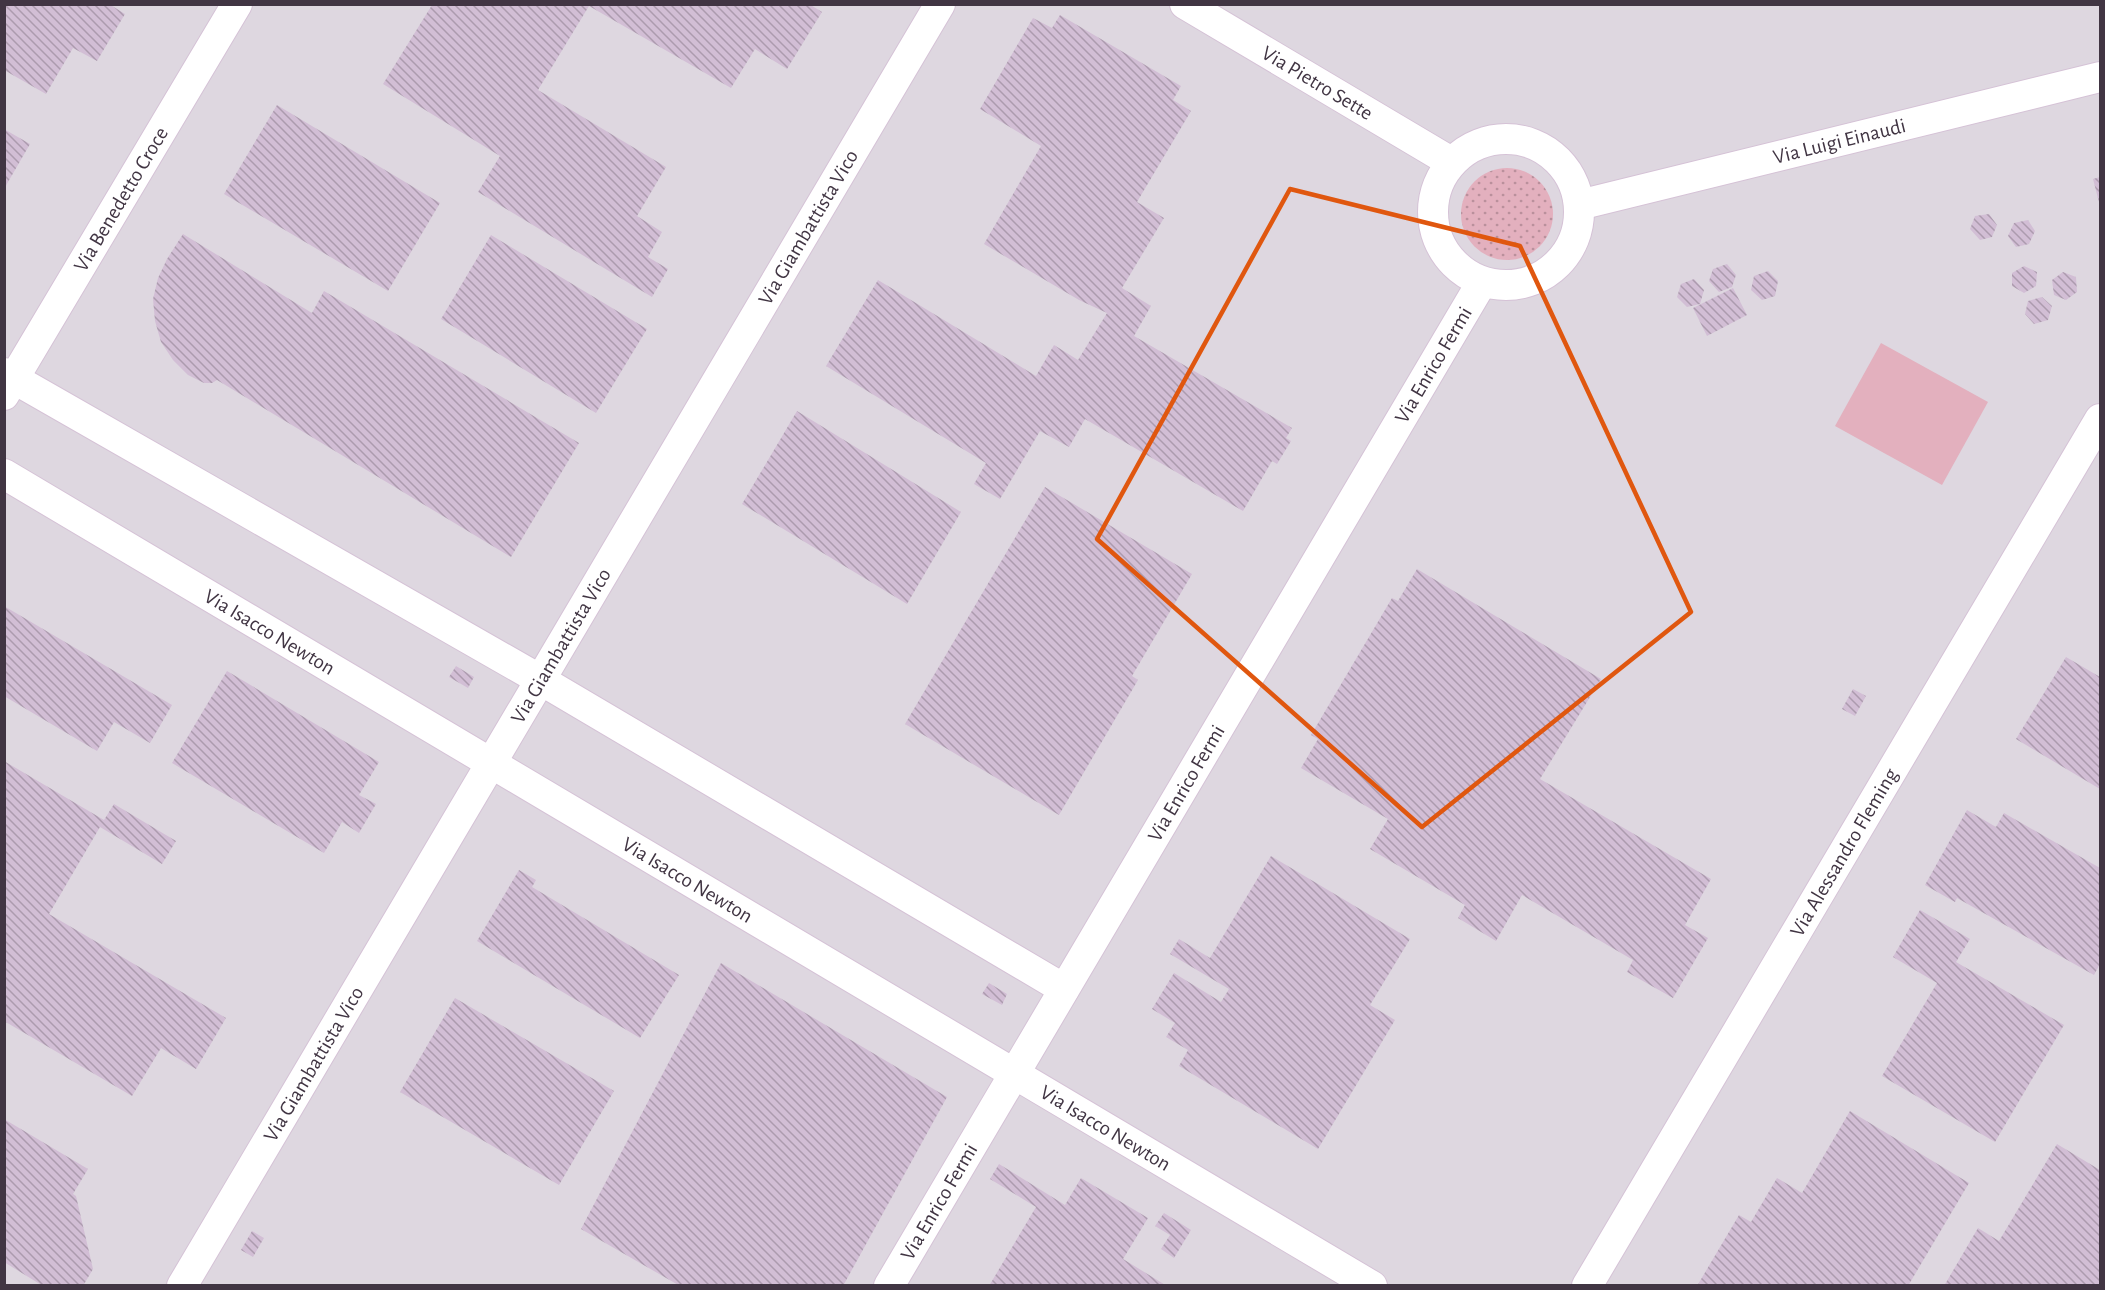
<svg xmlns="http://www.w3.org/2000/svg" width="2105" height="1290" font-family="'Alegreya Sans',sans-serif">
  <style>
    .industrial { fill: #ded7e0 }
    .grass { fill: url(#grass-dots) }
    .pitch { fill: #e3b0be }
    .building { fill: url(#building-back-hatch) }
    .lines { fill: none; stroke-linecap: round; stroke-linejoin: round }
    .street-casing { stroke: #d5c2d6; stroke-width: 32 }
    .street { stroke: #fff; stroke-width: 30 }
    .marked { fill: none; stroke: #e0570f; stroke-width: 4.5; stroke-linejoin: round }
    .labels { text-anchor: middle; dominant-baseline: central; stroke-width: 4.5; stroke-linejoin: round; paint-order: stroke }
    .street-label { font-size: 21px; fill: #413543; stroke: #fff }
  </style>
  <defs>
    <pattern id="grass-dots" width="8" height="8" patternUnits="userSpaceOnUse" patternTransform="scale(1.5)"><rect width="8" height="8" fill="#e3b0be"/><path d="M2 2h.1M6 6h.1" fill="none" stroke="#ba909c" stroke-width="1.8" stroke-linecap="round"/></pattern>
    <pattern id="building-back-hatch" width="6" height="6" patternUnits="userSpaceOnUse" patternTransform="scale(1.5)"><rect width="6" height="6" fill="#d2bed5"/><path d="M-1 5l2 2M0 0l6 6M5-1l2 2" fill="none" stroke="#ac9bae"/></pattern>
  </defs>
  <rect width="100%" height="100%" fill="#f0e5f1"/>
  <path class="industrial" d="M 5,5 L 2100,5 L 2100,1285 L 5,1285 Z"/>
  <path class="grass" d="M1461 214a46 46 0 1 1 92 0a46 46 0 1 1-92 0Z"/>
  <path class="pitch" d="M 1881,343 L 1988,402 L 1942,485 L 1835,426 Z"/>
  <path class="building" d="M 4,4 L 109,4 L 125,14 L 97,61 L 73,48 L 46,94 L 4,70 Z
    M 809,4 L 822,12 L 787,69 L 755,49 L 731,88 L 589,6 L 538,90 L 666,167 L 637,216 L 662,232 L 648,257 L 668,269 L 652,297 L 478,192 L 500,156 L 383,84 L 432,5 Z
    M 1060,15 L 1181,86 L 1173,100 L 1191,111 L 1137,202 L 1164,218 L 1122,288 L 1151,306 L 1134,336 L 1292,428 L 1286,438 L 1291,441 L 1277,464 L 1272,461 L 1243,511 L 1085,419 L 1069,447 L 1040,431 L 1000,499 L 974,484 L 986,463 L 826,366 L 878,280 L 1036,376 L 1054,345 L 1078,360 L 1107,313 L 1079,300 L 984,244 L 1041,146 L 980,109 L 1033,18 L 1052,28 Z
    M 277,105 L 440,203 L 388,291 L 224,194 Z
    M 4,129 L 30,144 L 4,189 Z
    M 2100,177 L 2100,206 L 2093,179 Z
    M 1989,214 L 1997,225 L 1992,237 L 1980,240 L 1970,229 L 1975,216 Z
    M 2028,220 L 2035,231 L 2029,244 L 2016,247 L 2008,236 L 2014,223 Z
    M 183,234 L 312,313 L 324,291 L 579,443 L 511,557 L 217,380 L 212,383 L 204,383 L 188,375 L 173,360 L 161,342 L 155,321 L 153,299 L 158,278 L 167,259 Z
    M 491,235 L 647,329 L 596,413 L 441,319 Z
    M 1727,264 L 1736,275 L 1732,287 L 1719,292 L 1709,281 L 1713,269 Z
    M 2024,266 L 2037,272 L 2036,286 L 2024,293 L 2012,286 L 2012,273 Z
    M 1768,271 L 1778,281 L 1775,296 L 1762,300 L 1751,290 L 1754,276 Z
    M 2063,272 L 2076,277 L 2077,292 L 2066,300 L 2054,295 L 2052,280 Z
    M 1694,279 L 1704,290 L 1700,304 L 1687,307 L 1677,297 L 1681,284 Z
    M 1733,288 L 1747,315 L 1707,336 L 1693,308 Z
    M 2042,297 L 2052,306 L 2048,320 L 2034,324 L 2025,314 L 2028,301 Z
    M 797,411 L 961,512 L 907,604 L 742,504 Z
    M 1045,487 L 1192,574 L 1132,676 L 1138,680 L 1059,815 L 905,724 Z
    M 1417,569 L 1601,679 L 1540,779 L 1711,879 L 1685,925 L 1708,938 L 1673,998 L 1627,972 L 1633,960 L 1522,895 L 1496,941 L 1458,918 L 1465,905 L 1370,849 L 1388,819 L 1301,768 L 1318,739 L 1311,735 L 1392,598 L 1398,601 Z
    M 4,606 L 172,705 L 150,743 L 114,722 L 97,751 L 4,696 Z
    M 2066,657 L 2100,677 L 2100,789 L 2016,739 Z
    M 456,666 L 474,677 L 468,688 L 449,677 Z
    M 227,671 L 379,762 L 359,795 L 376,804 L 359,833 L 342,822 L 324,853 L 172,763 Z
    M 1853,689 L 1866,696 L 1855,716 L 1842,709 Z
    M 4,761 L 104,820 L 114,804 L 176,841 L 162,864 L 100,827 L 49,914 L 226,1018 L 196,1069 L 161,1048 L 132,1096 L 4,1021 Z
    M 1967,810 L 1996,827 L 2004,813 L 2100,868 L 2100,964 L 2094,975 L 1957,898 L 1955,902 L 1925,885 Z
    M 1271,856 L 1410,939 L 1370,1005 L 1395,1020 L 1318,1149 L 1179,1066 L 1188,1050 L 1166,1037 L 1175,1023 L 1152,1009 L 1174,973 L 1221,1002 L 1229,989 L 1170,954 L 1179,939 L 1210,958 Z
    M 519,870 L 536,880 L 532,887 L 679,975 L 640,1038 L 477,941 Z
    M 1920,910 L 1970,939 L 1956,962 L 2064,1025 L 1995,1142 L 1882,1076 L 1937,983 L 1893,957 Z
    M 721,963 L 947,1097 L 843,1286 L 680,1286 L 581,1229 Z
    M 989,983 L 1007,994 L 1002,1005 L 982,994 Z
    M 455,998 L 614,1091 L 559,1185 L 400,1092 Z
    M 1850,1111 L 1969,1183 L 1908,1286 L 1697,1286 L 1739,1215 L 1751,1222 L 1777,1178 L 1802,1193 Z
    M 4,1119 L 88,1169 L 73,1194 L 76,1196 L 93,1269 L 83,1286 L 43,1286 L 4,1262 Z
    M 2057,1144 L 2100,1170 L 2100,1286 L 1944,1286 L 1978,1228 L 1999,1241 Z
    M 999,1164 L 1065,1205 L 1081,1178 L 1148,1218 L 1123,1259 L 1167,1286 L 989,1286 L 1036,1207 L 990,1179 Z
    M 1164,1213 L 1191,1230 L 1174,1258 L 1161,1249 L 1170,1235 L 1155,1226 Z
    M 252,1231 L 264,1238 L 253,1257 L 241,1250 Z"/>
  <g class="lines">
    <g class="street-casing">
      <g id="street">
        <path id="s1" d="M 1185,4 L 1451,162"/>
        <circle cx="1506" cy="212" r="73"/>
        <path id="s2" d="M 1579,205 L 2100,77"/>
        <path d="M 4,373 L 539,679 L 1064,989"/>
        <path id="s3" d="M 4,395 L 237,4"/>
        <path id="s4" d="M 4,474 L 1372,1286"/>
        <path id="s5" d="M 182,1286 L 940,4"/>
        <path id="s6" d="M 889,1286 L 1482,282"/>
        <path id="s7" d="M 1587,1286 L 2100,419"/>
      </g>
    </g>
    <use href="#street" class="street"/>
  </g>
  <path class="marked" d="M 1290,189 L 1520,246 L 1691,612 L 1422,827 L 1097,539 Z"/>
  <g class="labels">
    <g class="street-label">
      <text stroke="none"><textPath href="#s1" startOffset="154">Via Pietro Sette</textPath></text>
      <text stroke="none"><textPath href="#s2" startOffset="268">Via Luigi Einaudi</textPath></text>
      <text stroke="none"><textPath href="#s3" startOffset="228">Via Benedetto Croce</textPath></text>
      <text stroke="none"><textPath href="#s5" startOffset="1230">Via Giambattista Vico</textPath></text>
      <text stroke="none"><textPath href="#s6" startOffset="1070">Via Enrico Fermi</textPath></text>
      <text stroke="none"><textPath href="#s4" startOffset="309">Via Isacco Newton</textPath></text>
      <text stroke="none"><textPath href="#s5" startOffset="744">Via Giambattista Vico</textPath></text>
      <text stroke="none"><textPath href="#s6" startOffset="584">Via Enrico Fermi</textPath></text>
      <text stroke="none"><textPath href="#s7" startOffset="504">Via Alessandro Fleming</textPath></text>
      <text stroke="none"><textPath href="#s4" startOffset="795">Via Isacco Newton</textPath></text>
      <text stroke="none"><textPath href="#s5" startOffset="258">Via Giambattista Vico</textPath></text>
      <text stroke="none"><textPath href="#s4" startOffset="1281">Via Isacco Newton</textPath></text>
      <text stroke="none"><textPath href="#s6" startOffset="98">Via Enrico Fermi</textPath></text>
    </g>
  </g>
  <rect width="2105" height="1290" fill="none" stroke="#413543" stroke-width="12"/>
</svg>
